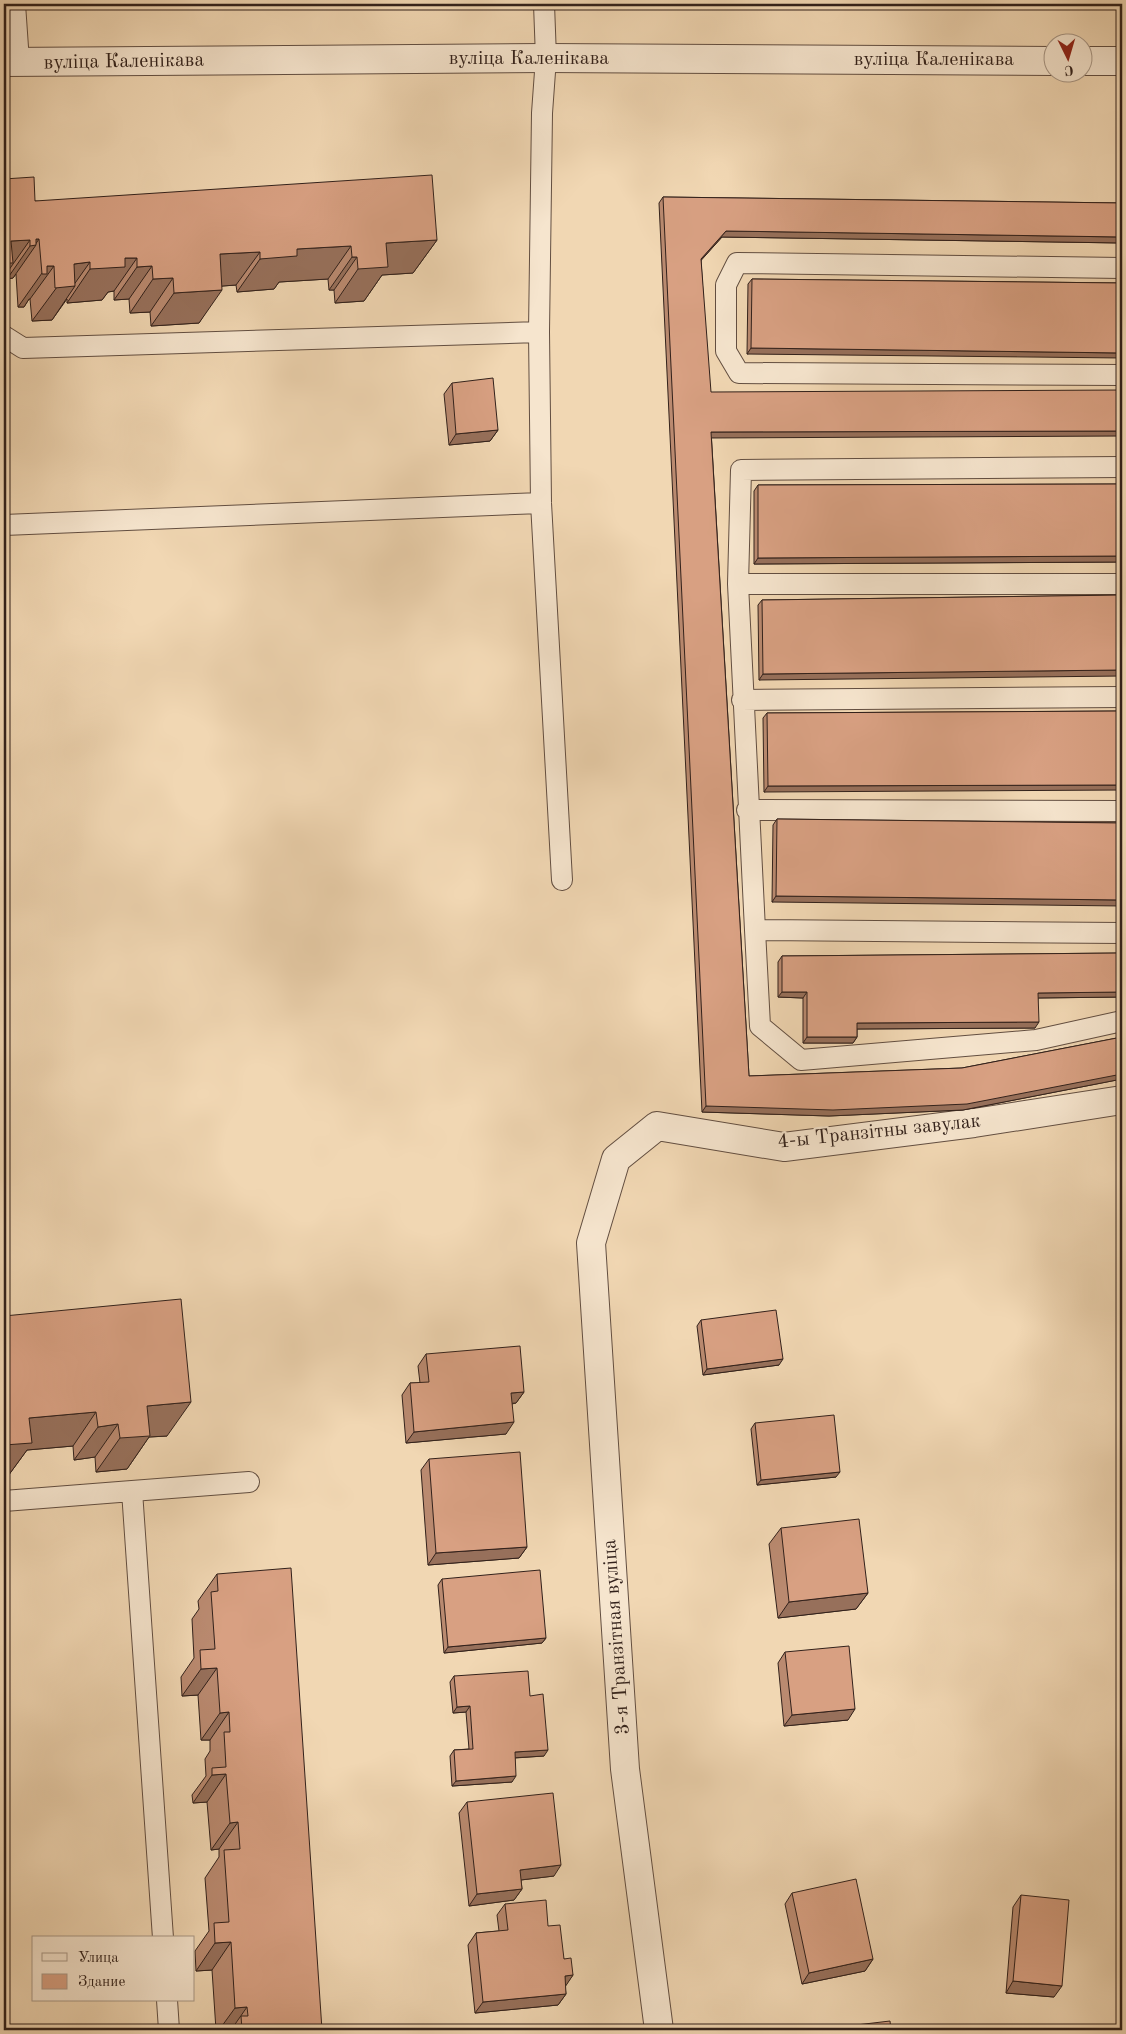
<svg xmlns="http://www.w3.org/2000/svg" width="1126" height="2034" font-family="'Old Standard TT',serif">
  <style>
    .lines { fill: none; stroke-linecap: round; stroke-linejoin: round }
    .service-casing { stroke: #624e41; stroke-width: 22 }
    .minor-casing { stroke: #624e41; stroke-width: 30 }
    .service { stroke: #f6e5ce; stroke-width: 20 }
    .minor { stroke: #f6e5ce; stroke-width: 28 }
    .wall { fill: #ba8a70; stroke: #32211b }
    .shaded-wall { fill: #97705b; stroke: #32211b }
    .building { fill: #d8a082; stroke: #32211b }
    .labels { text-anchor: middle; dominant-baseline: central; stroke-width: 4.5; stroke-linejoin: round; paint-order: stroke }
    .street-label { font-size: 20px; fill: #32211b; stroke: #f6e5ce }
  </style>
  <rect width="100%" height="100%" fill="#f1d7b3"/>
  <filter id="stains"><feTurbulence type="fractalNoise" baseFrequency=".004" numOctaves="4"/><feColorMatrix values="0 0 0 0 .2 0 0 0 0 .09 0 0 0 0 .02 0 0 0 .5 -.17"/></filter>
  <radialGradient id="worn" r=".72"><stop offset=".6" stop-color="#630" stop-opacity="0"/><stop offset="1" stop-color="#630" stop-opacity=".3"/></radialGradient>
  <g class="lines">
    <g class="service-casing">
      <path id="service" d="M 15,4 L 19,62
        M 544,4 L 546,58 L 542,113 L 539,332 L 541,503 L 562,880
        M 1122,268 L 737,263 L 726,285 L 726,351 L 739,373 L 1122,375
        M 4,336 L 23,348 L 539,332
        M 4,525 L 541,503
        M 738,584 L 1122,584
        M 742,700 L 1122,697
        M 747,810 L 1122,811
        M 755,930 L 738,584 L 741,470 L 1122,467
        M 1122,933 L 755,930 L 760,1026 L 801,1060 L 1036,1040 L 1122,1021
        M 132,1491 L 249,1482
        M 4,1501 L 132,1491 L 163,1938
        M 167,2000 L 169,2030"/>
    </g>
    <g class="minor-casing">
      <path id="minor" d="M 1084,61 L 1122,61
        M 4,62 L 546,58 L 1054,61
        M 659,2030 L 625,1769 L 591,1243 L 616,1159 L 657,1126 L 784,1147 L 974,1123 L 1122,1100"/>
    </g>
    <use href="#service" class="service"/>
    <use href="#minor" class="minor"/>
  </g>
  <path class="wall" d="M 4,179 L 35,201 L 437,240 L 413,273 L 382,275 L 364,301 L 335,303 L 334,290 L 329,290 L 328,279 L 279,282 L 274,289 L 237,292 L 236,285 L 222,286 L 199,323 L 151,326 L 150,312 L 130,313 L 129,299 L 114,300 L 114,291 L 108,292 L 102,300 L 67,303 L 67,299 L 52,320 L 32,321 L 30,299 L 29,299 L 24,307 L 18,307 L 16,274 L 13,278 L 7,279 L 6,274 L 5,274 L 4,276 Z
    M 663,197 L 1122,203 L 1122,243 L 722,237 L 701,260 L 749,1076 L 962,1068 L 1122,1037 L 1122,1079 L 963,1110 L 829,1116 L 702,1112 L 659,203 Z
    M 752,279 L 1122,283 L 747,354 L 748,284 Z
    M 452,383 L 498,430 L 490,441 L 449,445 L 444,394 Z
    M 1122,484 L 1122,562 L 754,564 L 754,491 L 758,485 Z
    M 1122,595 L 759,680 L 758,605 L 762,600 Z
    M 1122,711 L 764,792 L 763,718 L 767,713 Z
    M 777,819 L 1122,823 L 772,902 L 773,825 Z
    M 1122,953 L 1122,997 L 1038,998 L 1035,1028 L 857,1029 L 857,1037 L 853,1043 L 803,1043 L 803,998 L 778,997 L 778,962 L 782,956 Z
    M 4,1316 L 167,1436 L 149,1437 L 127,1469 L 96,1472 L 95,1457 L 74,1460 L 73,1446 L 27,1450 L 8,1476 L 4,1476 Z
    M 701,1320 L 779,1365 L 703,1375 L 697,1326 Z
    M 426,1354 L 524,1392 L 516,1403 L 512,1404 L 506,1434 L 406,1443 L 402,1395 L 410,1383 L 420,1383 L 418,1366 Z
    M 755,1423 L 836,1477 L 757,1485 L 751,1429 Z
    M 429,1459 L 527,1547 L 519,1558 L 428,1565 L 421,1470 Z
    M 781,1528 L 868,1593 L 856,1609 L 778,1618 L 769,1544 Z
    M 217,1574 L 322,2030 L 216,2030 L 212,1970 L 196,1971 L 195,1951 L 209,1931 L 205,1878 L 219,1857 L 219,1849 L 211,1850 L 207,1802 L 193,1803 L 192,1795 L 206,1776 L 205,1759 L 210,1751 L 210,1740 L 201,1740 L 198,1695 L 182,1696 L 181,1677 L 194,1658 L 192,1619 L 199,1609 L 198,1601 Z
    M 442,1579 L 546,1638 L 542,1643 L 444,1653 L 438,1585 Z
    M 785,1652 L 848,1720 L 784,1726 L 778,1663 Z
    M 454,1676 L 530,1696 L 544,1756 L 515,1758 L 512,1782 L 452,1786 L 450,1756 L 454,1750 L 469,1749 L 466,1712 L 453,1713 L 450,1682 Z
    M 467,1802 L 554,1876 L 521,1880 L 522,1889 L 514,1900 L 469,1906 L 459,1813 Z
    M 792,1893 L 873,1959 L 865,1971 L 802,1984 L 785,1904 Z
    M 1021,1895 L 1054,1997 L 1006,1993 L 1013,1907 Z
    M 505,1904 L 548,1926 L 564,1959 L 573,1975 L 565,1986 L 566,1994 L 558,2005 L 475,2013 L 468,1945 L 476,1933 L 499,1931 L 497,1915 Z"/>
  <path class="shaded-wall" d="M 726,231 L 1122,237 L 1122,243 L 722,237 L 697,265 L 701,259 Z
    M 36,239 L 39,239 L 35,245 L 36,245 L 13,278 L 7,279 L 30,246 Z
    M 30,240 L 6,274 L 5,274 L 4,276 L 4,252 L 11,241 Z
    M 437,240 L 413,273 L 382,275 L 364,301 L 335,303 L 358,269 L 386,243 Z
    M 351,246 L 328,279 L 279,282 L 274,289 L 237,292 L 260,259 L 297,249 Z
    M 260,252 L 236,285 L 197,288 L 220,254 Z
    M 352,257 L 357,257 L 334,290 L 329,290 Z
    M 125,258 L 137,258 L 114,291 L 108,292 L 102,300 L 67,303 L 90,269 Z
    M 90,262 L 73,286 L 75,286 L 52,320 L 32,321 L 74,264 Z
    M 47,266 L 54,266 L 30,299 L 29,299 L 24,307 L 18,307 Z
    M 152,266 L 129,299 L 114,300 L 137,267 Z
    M 173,278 L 150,312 L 130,313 L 153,279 Z
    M 222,290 L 199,323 L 151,326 L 174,293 Z
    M 751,348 L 1122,353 L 1122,358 L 747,354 Z
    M 498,430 L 490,441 L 449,445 L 456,434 Z
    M 1122,431 L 1122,436 L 707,438 L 711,432 Z
    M 1122,556 L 1122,562 L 754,564 L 758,558 Z
    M 1122,670 L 1122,676 L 759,680 L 763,674 Z
    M 1122,785 L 1122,790 L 764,792 L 768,786 Z
    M 776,896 L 1122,900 L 1122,906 L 772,902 Z
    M 782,992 L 807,992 L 803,998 L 778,997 Z
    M 1122,992 L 1122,997 L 1034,998 L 1038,993 Z
    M 1039,1022 L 1035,1028 L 853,1029 L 857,1023 Z
    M 807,1037 L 857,1037 L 853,1043 L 803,1043 Z
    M 1122,1074 L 1122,1079 L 963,1110 L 829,1116 L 702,1112 L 706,1106 Z
    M 783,1359 L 779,1365 L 703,1375 L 707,1369 Z
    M 524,1392 L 516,1403 L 504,1404 L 511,1393 Z
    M 191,1402 L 167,1436 L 149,1437 L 127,1469 L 96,1472 L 120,1438 L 147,1406 Z
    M 96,1412 L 73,1446 L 27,1450 L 8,1476 L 4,1476 L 4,1445 L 29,1418 Z
    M 514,1422 L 506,1434 L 406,1443 L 414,1432 Z
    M 118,1424 L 95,1457 L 74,1460 L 98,1427 Z
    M 840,1472 L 836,1477 L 757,1485 L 761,1480 Z
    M 527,1547 L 519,1558 L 428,1565 L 436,1553 Z
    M 868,1593 L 856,1609 L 778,1618 L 789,1602 Z
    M 546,1638 L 542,1643 L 444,1653 L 448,1647 Z
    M 217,1668 L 198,1695 L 182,1696 L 201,1669 Z
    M 470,1706 L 466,1712 L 453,1713 L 457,1707 Z
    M 855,1709 L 848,1720 L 784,1726 L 792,1715 Z
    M 229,1712 L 210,1740 L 201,1740 L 220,1713 Z
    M 548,1750 L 544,1756 L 511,1758 L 515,1752 Z
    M 226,1774 L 207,1802 L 193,1803 L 212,1775 Z
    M 516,1776 L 512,1782 L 452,1786 L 456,1781 Z
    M 238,1822 L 219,1849 L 211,1850 L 230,1823 Z
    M 561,1865 L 554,1876 L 512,1881 L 520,1870 Z
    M 522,1889 L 514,1900 L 469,1906 L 477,1894 Z
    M 231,1942 L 212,1970 L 196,1971 L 215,1943 Z
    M 873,1959 L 865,1971 L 802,1984 L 809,1973 Z
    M 573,1975 L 565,1987 L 565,1976 Z
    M 1013,1981 L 1062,1986 L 1054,1997 L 1006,1993 Z
    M 566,1994 L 558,2005 L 475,2013 L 483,2002 Z
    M 247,2007 L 231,2030 L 219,2030 L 235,2008 Z"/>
  <path class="building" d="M 432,175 L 437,240 L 386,243 L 388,267 L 358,269 L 357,257 L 352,257 L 351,246 L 297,249 L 297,256 L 260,259 L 260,252 L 220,254 L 222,290 L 174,293 L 173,278 L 153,279 L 152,266 L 137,267 L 137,258 L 125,258 L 125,267 L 90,269 L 90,262 L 74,264 L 75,286 L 55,288 L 54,266 L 47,266 L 47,274 L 42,274 L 39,239 L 36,239 L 36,245 L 30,246 L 30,240 L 11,241 L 13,263 L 4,263 L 4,179 L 34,177 L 35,201 Z
    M 663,197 L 1122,203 L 1122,237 L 726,231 L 701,259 L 711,392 L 1122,390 L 1122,431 L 711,432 L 749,1076 L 962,1068 L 1122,1037 L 1122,1074 L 967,1104 L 833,1110 L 706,1106 Z
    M 752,279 L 1122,283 L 1122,353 L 751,348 Z
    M 493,378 L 498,430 L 456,434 L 452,383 Z
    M 1122,484 L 1122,556 L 758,558 L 758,485 Z
    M 1122,595 L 1122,670 L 763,674 L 762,600 Z
    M 1122,711 L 1122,785 L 768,786 L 767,713 Z
    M 777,819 L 1122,823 L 1122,900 L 776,896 Z
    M 1122,953 L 1122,992 L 1038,993 L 1039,1022 L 857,1023 L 857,1037 L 807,1037 L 807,992 L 782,992 L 782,956 Z
    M 181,1299 L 191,1402 L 147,1406 L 150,1436 L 120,1438 L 118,1424 L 98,1427 L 96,1412 L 29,1418 L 32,1443 L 4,1445 L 4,1316 Z
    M 776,1310 L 783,1359 L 707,1369 L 701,1320 Z
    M 520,1346 L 524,1392 L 511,1393 L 514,1422 L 414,1432 L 410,1383 L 429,1382 L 426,1354 Z
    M 834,1415 L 840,1472 L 761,1480 L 755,1423 Z
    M 520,1452 L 527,1547 L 436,1553 L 429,1459 Z
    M 859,1519 L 868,1593 L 789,1602 L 781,1528 Z
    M 291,1568 L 322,2030 L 242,2030 L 241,2016 L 248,2016 L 247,2007 L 235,2008 L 231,1942 L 215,1943 L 214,1923 L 229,1922 L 224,1850 L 240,1849 L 238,1822 L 230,1823 L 226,1774 L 212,1775 L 212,1768 L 226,1767 L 224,1732 L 230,1732 L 229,1712 L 220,1713 L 217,1668 L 201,1669 L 200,1650 L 215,1649 L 211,1592 L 218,1591 L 217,1574 Z
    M 540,1570 L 546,1638 L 448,1647 L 442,1579 Z
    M 849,1646 L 855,1709 L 792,1715 L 785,1652 Z
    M 528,1671 L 530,1696 L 543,1694 L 548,1750 L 515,1752 L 516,1776 L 456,1781 L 454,1750 L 473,1749 L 470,1706 L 457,1707 L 454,1676 Z
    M 553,1793 L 561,1865 L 520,1870 L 522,1889 L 477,1894 L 467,1802 Z
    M 856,1879 L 873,1959 L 809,1973 L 792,1893 Z
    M 1021,1895 L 1069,1900 L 1062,1986 L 1013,1981 Z
    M 546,1900 L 548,1926 L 560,1925 L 564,1959 L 571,1958 L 573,1975 L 565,1976 L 566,1994 L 483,2002 L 476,1933 L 508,1930 L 505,1904 Z
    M 890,2021 L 891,2030 L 814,2030 Z
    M 574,2025 L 575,2030 L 515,2030 Z"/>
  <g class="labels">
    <g class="street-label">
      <text x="529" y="59">вуліца Каленікава</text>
      <text x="934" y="60">вуліца Каленікава</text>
      <text transform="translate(124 62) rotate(-1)">вуліца Каленікава</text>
      <text transform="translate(879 1132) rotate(-6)">4-ы Транзітны завулак</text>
      <text transform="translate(617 1637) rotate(-94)">3-я Транзітная вуліца</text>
    </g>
  </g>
  <rect width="1126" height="2034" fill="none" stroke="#f1d7b3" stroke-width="20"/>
  <rect x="5" y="5" width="1116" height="2024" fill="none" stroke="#32211b" stroke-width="2.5"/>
  <rect x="10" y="10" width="1106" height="2014" fill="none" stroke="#32211b"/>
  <rect x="32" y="1936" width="162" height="65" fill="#f6e5ce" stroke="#a89786"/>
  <rect x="42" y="1953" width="25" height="8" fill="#f6e5ce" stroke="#a89786"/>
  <text x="78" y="1962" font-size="15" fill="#32211b">Улица</text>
  <rect x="42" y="1974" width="25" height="15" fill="#d8a082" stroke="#a89786"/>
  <text x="78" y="1986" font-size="15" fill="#32211b">Здание</text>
  <g transform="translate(1068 58) rotate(175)"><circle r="24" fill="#f6e5ce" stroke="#a89786"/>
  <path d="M0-4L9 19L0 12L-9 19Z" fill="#8f2418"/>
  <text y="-8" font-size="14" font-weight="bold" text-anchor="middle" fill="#32211b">С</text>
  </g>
  <rect width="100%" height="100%" filter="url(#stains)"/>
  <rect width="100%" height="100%" fill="url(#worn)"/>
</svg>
